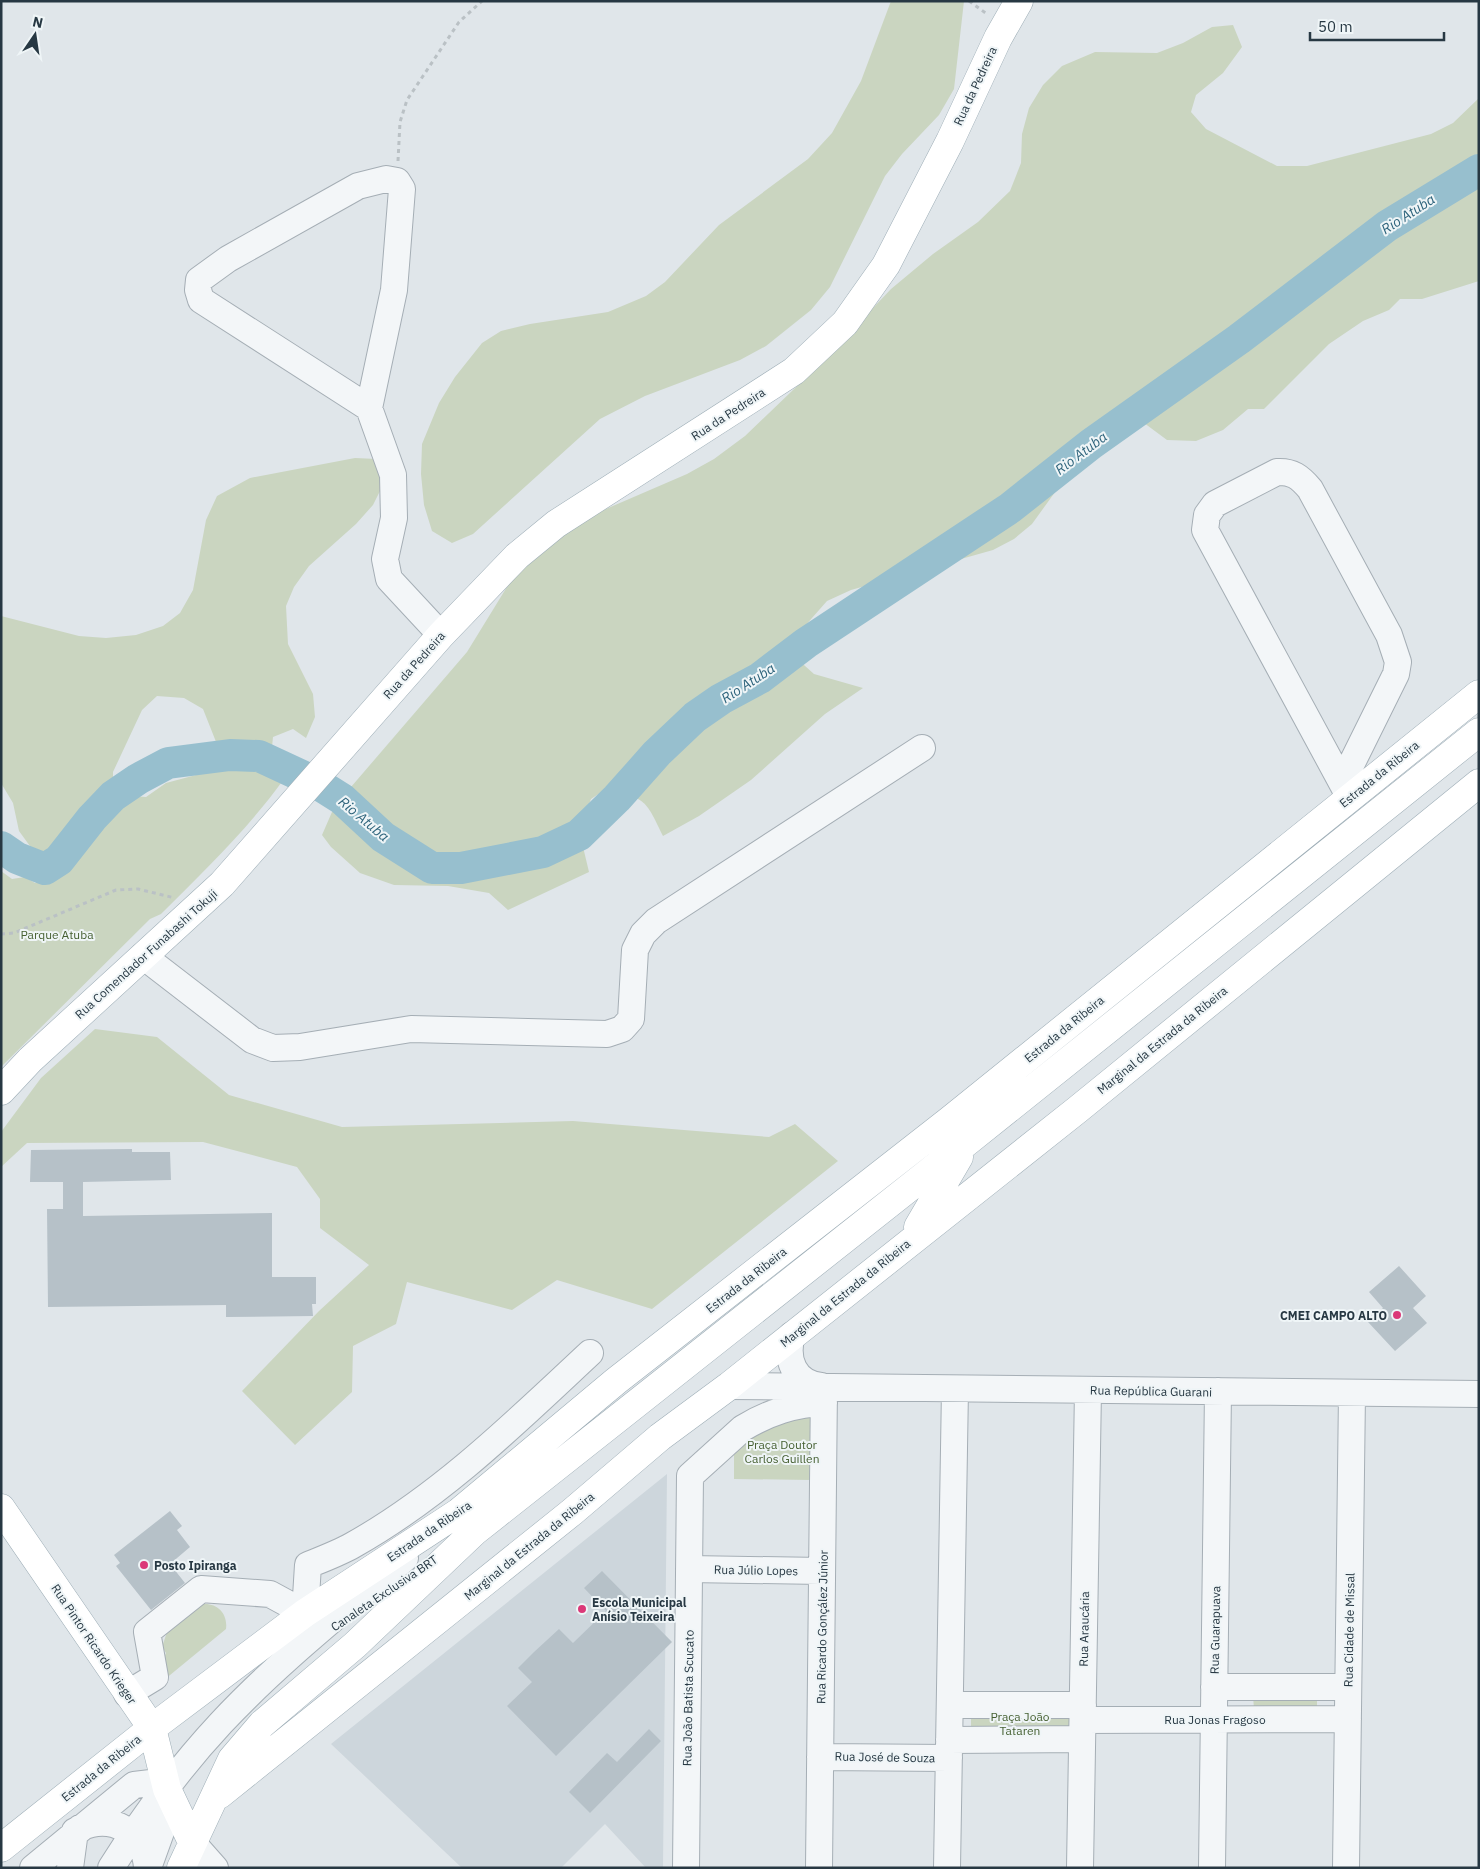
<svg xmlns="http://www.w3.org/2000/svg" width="1480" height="1869" font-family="'IBM Plex Sans',sans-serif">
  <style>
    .built { fill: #cdd6dc }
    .green { fill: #cad5c0; fill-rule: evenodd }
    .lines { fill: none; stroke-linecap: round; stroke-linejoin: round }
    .river { stroke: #97bfce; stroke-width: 32 }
    .building { fill: #b6c1c8 }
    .minor-casing { stroke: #a5aeb5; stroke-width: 28 }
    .major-casing { stroke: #9eaeb7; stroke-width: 29 }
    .path { stroke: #bac1c5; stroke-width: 3; stroke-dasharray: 4 4; stroke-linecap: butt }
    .minor { stroke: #f3f6f8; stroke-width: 26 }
    .major { stroke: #fff; stroke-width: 28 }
    .poi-dot { fill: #db3878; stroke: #eff5f7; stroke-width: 2 }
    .labels { text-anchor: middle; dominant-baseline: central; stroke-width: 4; stroke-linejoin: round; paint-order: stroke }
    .street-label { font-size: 12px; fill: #273843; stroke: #eff5f7 }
    .park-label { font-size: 12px; fill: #466032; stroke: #eff5f7 }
    .poi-label { font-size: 12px; font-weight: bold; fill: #273843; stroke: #eff5f7; text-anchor: start }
    .water-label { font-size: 14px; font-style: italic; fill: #2d637b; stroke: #eff5f7 }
  </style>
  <rect width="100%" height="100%" fill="#e0e6ea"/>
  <path class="built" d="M 667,1474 L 663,1868 L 646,1868 L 605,1824 L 561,1868 L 462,1868 L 331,1744 Z"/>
  <path class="green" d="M 891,1 L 964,1 L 954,89 L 939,115 L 902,154 L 885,176 L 830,287 L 811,310 L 766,346 L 740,360 L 645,396 L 600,419 L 473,534 L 452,543 L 432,531 L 424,505 L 421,474 L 422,444 L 439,403 L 455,377 L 482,343 L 501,331 L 530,324 L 608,312 L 646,296 L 665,282 L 719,225 L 808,159 L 832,133 L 861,81 Z
    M 1233,25 L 1242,47 L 1223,73 L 1196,95 L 1191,112 L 1206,129 L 1277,166 L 1307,166 L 1431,134 L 1453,123 L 1479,98 L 1479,281 L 1422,299 L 1400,299 L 1389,310 L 1363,321 L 1329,344 L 1264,409 L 1248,409 L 1223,430 L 1196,441 L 1167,440 L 1136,417 L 1108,417 L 1085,433 L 1058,488 L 1032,524 L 1014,539 L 993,550 L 851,590 L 827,601 L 797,635 L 795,657 L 814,674 L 863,688 L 825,714 L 751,780 L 699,816 L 663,836 C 645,798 645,797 603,791 L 591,799 L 579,830 L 589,872 L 508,910 L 489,893 L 448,886 L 394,885 L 360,873 L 331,847 L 322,835 L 332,812 L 351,787 L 467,652 L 521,564 L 592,515 L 687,474 L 714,459 L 745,436 L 818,366 L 891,289 L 933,254 L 978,222 L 1010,191 L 1021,163 L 1022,134 L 1029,108 L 1043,85 L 1062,66 L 1095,52 L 1157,53 L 1183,43 L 1212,27 Z
    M 355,458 L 377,459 L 385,481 L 373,505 L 356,524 L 309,566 L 294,587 L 286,606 L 288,644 L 313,694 L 315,717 L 306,738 L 293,729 L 273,737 L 270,767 L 281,771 L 284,779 C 248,829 205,870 161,914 L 150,919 L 1,1067 L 1,871 L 12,879 L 25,877 L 35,883 L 42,880 L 33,875 L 35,853 L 19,831 L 13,803 L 1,783 L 1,616 L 79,636 L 106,638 L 136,635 L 163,626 L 180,613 L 193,590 L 206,520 L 217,496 L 250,478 ZM 157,696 L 184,698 L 203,709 L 226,767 L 166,783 L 146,797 L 132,796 L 119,802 L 113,789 L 113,772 L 142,710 Z
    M 95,1029 L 157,1037 L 229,1095 L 342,1127 L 573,1121 L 769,1137 L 795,1124 L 838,1161 L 652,1309 L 557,1280 L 512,1310 L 407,1282 L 396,1324 L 353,1346 L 352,1392 L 295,1445 L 242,1391 L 319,1311 L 369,1265 L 320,1228 L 320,1199 L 297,1167 L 203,1142 L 27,1143 L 1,1167 L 1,1132 L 41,1078 Z
    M 812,1411 L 811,1480 L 734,1479 L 734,1455 L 763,1425 Z
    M 203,1604 C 218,1603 228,1614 226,1629 L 164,1680 L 163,1660 L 166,1653 L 162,1647 L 167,1632 Z
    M 1317,1694 L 1317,1708 L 1254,1709 L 1253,1696 Z
    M 971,1709 L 1070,1709 L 1070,1736 L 971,1736 Z"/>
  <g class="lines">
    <path class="river" d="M 1,847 L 17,858 L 45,869 L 59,860 L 92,818 L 113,796 L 138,779 L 168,763 L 230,755 L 259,756 L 315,782 L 342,799 L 383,837 L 432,868 L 461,868 L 543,852 L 579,835 L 617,798 L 657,753 L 695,717 L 721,699 L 760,678 L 806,643 L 1010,508 L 1091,444 L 1239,339 L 1387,226 L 1479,170"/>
  </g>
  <path class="building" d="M 132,1149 L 132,1152 L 170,1152 L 171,1180 L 83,1182 L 83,1216 L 272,1213 L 272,1277 L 316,1277 L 316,1304 L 312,1304 L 313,1316 L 226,1317 L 226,1305 L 48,1307 L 47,1209 L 63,1209 L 63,1182 L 30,1182 L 31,1150 Z
    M 1399,1266 L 1426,1296 L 1413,1308 L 1427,1323 L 1395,1351 L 1368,1322 L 1383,1308 L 1369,1292 Z
    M 170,1511 L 182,1526 L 177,1530 L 190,1547 L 170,1564 L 185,1583 L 151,1610 L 116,1566 L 120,1563 L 114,1555 Z
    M 602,1571 L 672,1642 L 556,1756 L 507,1706 L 532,1682 L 518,1668 L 534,1652 L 559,1629 L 573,1643 L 606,1611 L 584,1588 Z
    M 649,1729 L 661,1741 L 590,1813 L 569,1792 L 607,1753 L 617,1762 Z"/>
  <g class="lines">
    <g class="minor-casing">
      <path id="minor" d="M 369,408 L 201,300 L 198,290 L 199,280 L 228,259 L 358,186 L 386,179 L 397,181 L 402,189 L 394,290 L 369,408 L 393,475 L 394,518 L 385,559 L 389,579 L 441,635
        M 1342,783 L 1396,674 L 1398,662 L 1389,635 L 1310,489 C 1300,477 1292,471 1277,472 L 1215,504 L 1207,515 L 1205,530 L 1342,783 L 1350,798
        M 143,956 L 252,1040 L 273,1048 L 300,1047 L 411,1029 L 607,1034 L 622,1029 L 631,1019 L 635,950 L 643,934 L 656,921 L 922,748
        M 792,1335 C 785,1359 794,1383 821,1386
        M 729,1386 L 1479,1394
        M 689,1569 L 822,1571
        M 1214,1687 L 1348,1687
        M 127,1694 L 155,1677 L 147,1632 L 201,1589 L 270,1594 L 305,1613 L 308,1565 C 323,1559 339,1553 353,1545 C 442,1495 516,1422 590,1353
        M 950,1705 L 1083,1705
        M 1083,1720 L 1348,1719
        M 949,1740 L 1082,1739
        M 820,1757 L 949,1758
        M 80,1828 C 112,1813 145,1832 147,1868
        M 192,1842 L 215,1868
        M 33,1868 L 134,1785 L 151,1783 L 167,1789
        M 70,1868 L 75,1831
        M 111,1868 C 143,1817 180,1767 221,1723 C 277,1663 343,1611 405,1558
        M 148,1868 L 162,1829 L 167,1789
        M 686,1868 L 690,1476 L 743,1428 C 766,1414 796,1403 824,1403
        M 819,1868 L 824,1387
        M 947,1868 L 955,1389
        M 1080,1868 L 1088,1390
        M 1212,1868 L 1218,1391
        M 1346,1868 L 1352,1393"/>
    </g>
    <g class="major-casing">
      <path id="major" d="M 1,1091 L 30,1060 L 222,884 L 441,635 L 517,556 L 556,524 L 794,371 L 845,323 L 886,265 L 950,141 L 998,38 L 1019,1
        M 918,1227 L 959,1157
        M 1,1508 L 152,1728 L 167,1789 L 192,1842
        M 219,1795 L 572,1512 L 660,1437 L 729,1386 L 1077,1110 L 1479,783
        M 1,1848 L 152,1728 L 305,1613 L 459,1512 L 616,1381 L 950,1120 L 1479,694
        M 181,1868 L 232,1759 L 262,1724 L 355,1645 L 474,1532 L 967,1142 L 1479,732"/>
    </g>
    <path class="path" d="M 969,1 L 987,14
      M 398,161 L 400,122 L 407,100 L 459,22 L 482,1
      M 1,934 L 14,933 L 116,890 L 138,889 L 175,898"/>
    <use href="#minor" class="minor"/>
    <use href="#major" class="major"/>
  </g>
  <g class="poi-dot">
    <circle cx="1397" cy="1315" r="5"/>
    <circle cx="144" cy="1565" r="5"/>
    <circle cx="582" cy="1609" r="5"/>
  </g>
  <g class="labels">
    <g class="street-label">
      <text transform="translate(975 86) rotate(-65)">Rua da Pedreira</text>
      <text transform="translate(728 414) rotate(-33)">Rua da Pedreira</text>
      <text transform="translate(414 665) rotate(-48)">Rua da Pedreira</text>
      <text transform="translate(1379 774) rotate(-39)">Estrada da Ribeira</text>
      <text transform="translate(146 954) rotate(-42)">Rua Comendador Funabashi Tokuji</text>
      <text transform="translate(1064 1029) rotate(-39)">Estrada da Ribeira</text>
      <text transform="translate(1162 1040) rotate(-39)">Marginal da Estrada da Ribeira</text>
      <text transform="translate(746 1280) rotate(-38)">Estrada da Ribeira</text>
      <text transform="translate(845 1293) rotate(-39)">Marginal da Estrada da Ribeira</text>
      <text transform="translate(1151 1391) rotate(1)">Rua República Guarani</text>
      <text transform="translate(429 1531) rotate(-34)">Estrada da Ribeira</text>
      <text transform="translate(529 1546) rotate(-39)">Marginal da Estrada da Ribeira</text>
      <text transform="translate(756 1570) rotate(1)">Rua Júlio Lopes</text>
      <text transform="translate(384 1593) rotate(-34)">Canaleta Exclusiva BRT</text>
      <text transform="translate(822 1627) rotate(-89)">Rua Ricardo Gonçález Júnior</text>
      <text transform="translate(1084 1629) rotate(-89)">Rua Araucária</text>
      <text transform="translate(1215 1630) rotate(-89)">Rua Guarapuava</text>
      <text transform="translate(1349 1630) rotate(-89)">Rua Cidade de Missal</text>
      <text transform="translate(94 1644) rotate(56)">Rua Pintor Ricardo Krieger</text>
      <text transform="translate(688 1698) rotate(-89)">Rua João Batista Scucato</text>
      <text x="1215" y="1719">Rua Jonas Fragoso</text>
      <text transform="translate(885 1757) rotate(1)">Rua José de Souza</text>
      <text transform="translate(101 1768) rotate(-39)">Estrada da Ribeira</text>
    </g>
    <g class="park-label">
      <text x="57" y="934">Parque Atuba</text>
      <text x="782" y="1444">Praça Doutor<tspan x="782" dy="14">Carlos Guillen</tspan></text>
      <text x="1020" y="1716">Praça João<tspan x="1020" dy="14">Tataren</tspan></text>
    </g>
    <g class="poi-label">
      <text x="1387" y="1315" text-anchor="end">CMEI CAMPO ALTO</text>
      <text x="154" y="1565">Posto Ipiranga</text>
      <text x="592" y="1602">Escola Municipal<tspan x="592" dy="14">Anísio Teixeira</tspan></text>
    </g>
    <g class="water-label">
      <text transform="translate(1408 214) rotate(-33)">Rio Atuba</text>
      <text transform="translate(1081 453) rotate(-37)">Rio Atuba</text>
      <text transform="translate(748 683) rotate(-33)">Rio Atuba</text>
      <text transform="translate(364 819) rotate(40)">Rio Atuba</text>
    </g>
  </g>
  <rect width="1480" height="1869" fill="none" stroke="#273843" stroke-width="5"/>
  <g transform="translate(35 35) rotate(13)" stroke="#eff5f7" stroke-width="4" paint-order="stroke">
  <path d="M0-4L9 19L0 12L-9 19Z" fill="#273843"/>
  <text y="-8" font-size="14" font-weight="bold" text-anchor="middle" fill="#273843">N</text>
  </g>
  <path d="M1310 32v8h134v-8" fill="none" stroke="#273843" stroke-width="2.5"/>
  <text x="1318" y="32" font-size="15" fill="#273843" stroke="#eff5f7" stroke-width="4" paint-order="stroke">50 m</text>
</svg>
